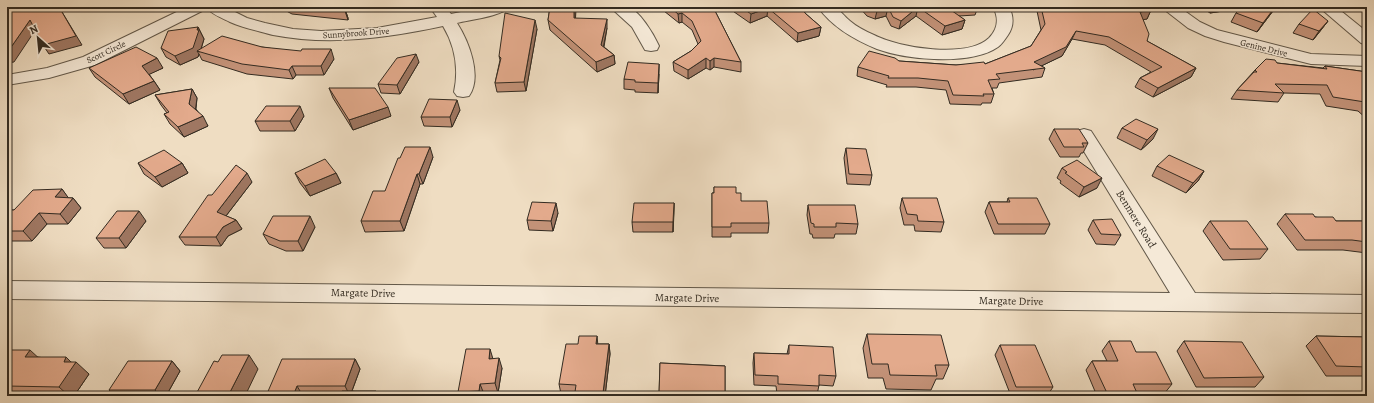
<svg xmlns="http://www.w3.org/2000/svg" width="1374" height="403" font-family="Alegreya,serif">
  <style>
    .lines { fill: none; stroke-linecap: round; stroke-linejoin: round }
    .minor-casing { stroke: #625849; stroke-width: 2 }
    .minor { fill: #f5e9d7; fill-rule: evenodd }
    .wall { fill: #c39278; stroke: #332b21 }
    .shaded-wall { fill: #9f7762; stroke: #332b21 }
    .building { fill: #e3aa8c; stroke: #332b21 }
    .labels { text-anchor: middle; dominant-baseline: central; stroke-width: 3; stroke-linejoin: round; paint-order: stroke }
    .far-street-label { font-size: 9px; fill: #332b21; stroke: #f5e9d7 }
    .street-label { font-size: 11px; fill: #332b21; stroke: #f5e9d7 }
  </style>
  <rect width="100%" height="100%" fill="#efddc2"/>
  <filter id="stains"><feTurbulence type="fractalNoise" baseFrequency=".005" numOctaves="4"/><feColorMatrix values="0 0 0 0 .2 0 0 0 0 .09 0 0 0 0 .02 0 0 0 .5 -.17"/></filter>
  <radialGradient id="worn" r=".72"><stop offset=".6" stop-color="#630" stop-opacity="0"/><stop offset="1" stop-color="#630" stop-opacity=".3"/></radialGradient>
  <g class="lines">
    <g class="minor-casing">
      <path id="minor" d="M 187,7 L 225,7 L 247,18 L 265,23 L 293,29 L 321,31 L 377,28 L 437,17 L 432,10 L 434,7 L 446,7 L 451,14 L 485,7 L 509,7 C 503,16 468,20 457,23 C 468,40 483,76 469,96 L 463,97 L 457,96 L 454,92 C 459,69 455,46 443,26 C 387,38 330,46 273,35 C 259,31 243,28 230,22 C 222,18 211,14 206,7 L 204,10 L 95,65 L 49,78 L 7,85 L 7,75 L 47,68 L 83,57 Z
        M 610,7 C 615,7 621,6 627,7 C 639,9 654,35 659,46 L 657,50 L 651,51 L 645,50 L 632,27 Z
        M 818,7 C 823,7 830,6 834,7 C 839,9 845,17 850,21 C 857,27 865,31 874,35 C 899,48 967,59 989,38 C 998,29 999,18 993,7 L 1009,7 C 1014,17 1014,26 1008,35 C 1005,39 1002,44 998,47 C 971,66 906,60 877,49 C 855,40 832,27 818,7 Z
        M 1161,7 L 1179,7 L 1200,22 L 1217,30 L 1311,54 L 1367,56 L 1367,66 L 1311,64 L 1224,42 L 1205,36 L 1188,28 Z
        M 1319,7 L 1336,7 L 1367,32 L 1367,45 L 1361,43 Z
        M 1084,129 L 1091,131 L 1195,293 L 1367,295 L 1367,313 L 7,299 L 7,281 L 1170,293 L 1074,135 L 1077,131 Z"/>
    </g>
    <use href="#minor" class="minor"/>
  </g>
  <path class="wall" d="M 279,7 L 341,7 L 345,9 L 348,18 L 348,20 L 292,14 Z
    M 550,7 L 576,7 L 575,18 L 607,28 L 604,47 L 614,55 L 615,64 L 597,72 L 550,30 L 548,20 Z
    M 659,7 L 713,7 L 741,62 L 741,72 L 714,67 L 710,70 L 706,68 L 688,79 L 674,71 L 673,62 L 691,51 L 698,44 L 692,30 L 682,22 L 679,23 Z
    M 727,7 L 800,7 L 806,14 L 821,27 L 819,36 L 797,42 L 767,16 L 750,23 Z
    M 859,7 L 978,7 L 975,15 L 959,16 L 965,20 L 962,29 L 942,35 L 916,16 L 899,29 L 891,26 L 886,16 L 875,19 L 867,16 Z
    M 1033,7 L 1147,7 L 1151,10 L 1147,19 L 1143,19 L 1147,41 L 1196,68 L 1191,77 L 1153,97 L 1135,87 L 1140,78 L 1151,72 L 1105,45 L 1072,39 L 1062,56 L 1041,66 L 1045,68 L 1042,77 L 999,83 L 997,88 L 992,88 L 994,94 L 991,103 L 982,103 L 981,105 L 950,104 L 946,90 L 916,87 L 886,87 L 887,85 L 857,76 L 858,67 L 899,61 L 956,65 L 985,64 L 1031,46 L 1041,30 L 1037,11 Z
    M 1201,7 L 1276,7 L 1257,32 L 1231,22 L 1236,13 L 1241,8 L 1210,13 Z
    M 1358,7 L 1367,7 L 1367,12 L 1365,12 Z
    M 1328,21 L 1321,30 L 1313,40 L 1293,33 L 1299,24 Z
    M 198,27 L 204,39 L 201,49 L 262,47 L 334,59 L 324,75 L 296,75 L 293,79 L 247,74 L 202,60 L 199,54 L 198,57 L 180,65 L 166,57 L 161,48 Z
    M 537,29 L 526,91 L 497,92 L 495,83 L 500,60 L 499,56 Z
    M 419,62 L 400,94 L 381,93 L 378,84 Z
    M 1277,63 L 1323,68 L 1325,66 L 1367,72 L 1367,119 L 1358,111 L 1326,106 L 1320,94 L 1284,93 L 1278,102 L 1231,99 L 1237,90 L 1255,70 Z
    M 89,68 L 163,68 L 149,74 L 154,81 L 160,90 L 129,104 L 95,77 Z
    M 659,74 L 658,93 L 635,92 L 635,90 L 624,89 L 624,79 Z
    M 329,88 L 391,116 L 353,130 L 333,98 Z
    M 192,89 L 197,98 L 196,109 L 208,126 L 184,137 L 170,124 L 164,114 L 167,113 L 161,105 L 155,95 Z
    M 460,110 L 452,127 L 424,126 L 421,117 Z
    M 304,116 L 295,131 L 260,131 L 255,121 Z
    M 1122,128 L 1153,139 L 1141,150 L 1117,138 Z
    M 1054,129 L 1088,143 L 1083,153 L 1081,153 L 1079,157 L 1060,157 L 1049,139 Z
    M 846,148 L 872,175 L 870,185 L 847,184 L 844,158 Z
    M 433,157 L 423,184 L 420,184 L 404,231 L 365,232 L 361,221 L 385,191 Z
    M 138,163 L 182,163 L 188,173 L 162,187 L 144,174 Z
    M 1157,166 L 1204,171 L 1198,181 L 1186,193 L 1152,176 Z
    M 1062,168 L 1097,188 L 1079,197 L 1060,183 L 1061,181 L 1057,178 Z
    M 295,173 L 336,173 L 341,183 L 310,196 L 300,183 Z
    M 252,182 L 226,216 L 236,220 L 242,229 L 228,236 L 221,246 L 185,245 L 179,237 L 212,195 Z
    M 714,187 L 736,193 L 741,201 L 769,223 L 768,233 L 731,233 L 731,237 L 712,237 L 712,193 L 714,193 Z
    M 62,189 L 68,198 L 73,198 L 81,208 L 68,224 L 47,224 L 32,241 L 7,241 L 7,210 L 14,210 Z
    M 902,198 L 944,222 L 941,232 L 915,231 L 914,225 L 904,225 L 900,208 Z
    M 1008,198 L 1050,224 L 1045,234 L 994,234 L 985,212 L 989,202 L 1007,202 Z
    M 674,203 L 673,232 L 633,232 L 632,222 Z
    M 808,205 L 858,224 L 856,234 L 835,234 L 834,238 L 813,238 L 812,234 L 810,234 L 807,215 Z
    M 558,213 L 553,231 L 529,230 L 527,220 Z
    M 1285,214 L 1315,217 L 1336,221 L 1367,221 L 1367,253 L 1343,250 L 1297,250 L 1277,224 Z
    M 1093,220 L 1121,235 L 1115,245 L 1096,244 L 1088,230 Z
    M 146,221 L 126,248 L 104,248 L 96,238 Z
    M 1210,221 L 1268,249 L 1260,259 L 1223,260 L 1203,231 Z
    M 315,227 L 303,251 L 286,251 L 269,244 L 263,234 Z
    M 867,334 L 949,365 L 943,379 L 936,379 L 931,390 L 886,389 L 883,378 L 868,378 L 863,348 Z
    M 1316,336 L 1367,337 L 1367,376 L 1326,376 L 1306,346 Z
    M 1109,341 L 1136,352 L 1172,384 L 1164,394 L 1136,394 L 1135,396 L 1097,396 L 1086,370 L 1092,361 L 1107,361 L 1102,351 Z
    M 1184,341 L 1264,377 L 1255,387 L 1196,387 L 1177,351 Z
    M 598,344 L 609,344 L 610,354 L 605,396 L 575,396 L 575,394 L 561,394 L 559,384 Z
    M 789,345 L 836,376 L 833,386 L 819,385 L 817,395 L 777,394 L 776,386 L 754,385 L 753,363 L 754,353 L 787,354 Z
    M 1000,345 L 1053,387 L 1047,396 L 1011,396 L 995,355 Z
    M 7,350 L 38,357 L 71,362 L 89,374 L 74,396 L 7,396 Z
    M 355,359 L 360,369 L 352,391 L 379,396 L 266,396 Z
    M 493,359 L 502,368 L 498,393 L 484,394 L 483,396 L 459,396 L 458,392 Z
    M 172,361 L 180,371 L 166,396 L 115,396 L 109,390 Z
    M 660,363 L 725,366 L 725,396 L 659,396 Z"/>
  <path class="shaded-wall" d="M 59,7 L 82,45 L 49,54 L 43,45 Z
    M 574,7 L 576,7 L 576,9 L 575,27 L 574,18 Z
    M 888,7 L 886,16 L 875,19 L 877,11 Z
    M 918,7 L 916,16 L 899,29 L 901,21 Z
    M 1213,7 L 1244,7 L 1244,8 L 1210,13 Z
    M 1275,7 L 1276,7 L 1257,32 L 1263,23 Z
    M 768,8 L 767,16 L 750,23 L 751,14 Z
    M 345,9 L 348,18 L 348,20 L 345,11 Z
    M 1151,10 L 1147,19 L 1136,21 L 1140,12 Z
    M 682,13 L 682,22 L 679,23 L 678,14 Z
    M 607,19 L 607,28 L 602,54 L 601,45 Z
    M 30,20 L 36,29 L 14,62 L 7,63 L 7,53 Z
    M 535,20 L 537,29 L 526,91 L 524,82 Z
    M 965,20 L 962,29 L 942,35 L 945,26 Z
    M 1328,21 L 1321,30 L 1313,40 L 1319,31 Z
    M 198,27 L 204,39 L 200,52 L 197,51 L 199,54 L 198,57 L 180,65 L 175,56 L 197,30 Z
    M 821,27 L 819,36 L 797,42 L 798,33 Z
    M 1076,31 L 1072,39 L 1062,56 L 1033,70 L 1034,62 Z
    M 331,49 L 334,59 L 324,75 L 321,66 Z
    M 416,54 L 419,62 L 400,94 L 397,85 Z
    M 614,55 L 615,64 L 597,72 L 596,62 Z
    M 157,58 L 163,68 L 148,75 L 142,66 Z
    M 706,58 L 706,68 L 688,79 L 688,70 Z
    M 714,58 L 714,67 L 710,70 L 710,61 Z
    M 659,64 L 659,74 L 658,93 L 658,83 Z
    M 292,66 L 296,75 L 293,79 L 289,70 Z
    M 1196,68 L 1191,77 L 1153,97 L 1158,88 Z
    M 154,81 L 160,90 L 129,104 L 123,94 Z
    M 192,89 L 197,98 L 195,113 L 189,104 Z
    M 457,100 L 460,110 L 452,127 L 450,117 Z
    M 300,106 L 304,116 L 295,131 L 290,121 Z
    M 388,107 L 391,116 L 353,130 L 349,120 Z
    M 203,116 L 208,126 L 184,137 L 178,127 Z
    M 1158,129 L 1153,139 L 1141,150 L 1147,140 Z
    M 430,147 L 433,157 L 423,184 L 419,174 Z
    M 182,163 L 188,173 L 162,187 L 155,177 Z
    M 1204,171 L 1198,181 L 1186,193 L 1193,183 Z
    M 247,173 L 252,182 L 222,221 L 217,212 Z
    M 336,173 L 341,183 L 310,196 L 305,186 Z
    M 417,174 L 420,184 L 404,231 L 400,221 Z
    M 1102,178 L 1097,188 L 1079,197 L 1084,187 Z
    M 62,189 L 70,200 L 55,197 Z
    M 73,198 L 81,208 L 68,224 L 60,214 Z
    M 556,203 L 558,213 L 553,231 L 551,221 Z
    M 674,203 L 674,213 L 673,232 L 673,222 Z
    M 139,211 L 146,221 L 126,248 L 119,238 Z
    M 39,213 L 47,224 L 32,241 L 23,231 Z
    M 310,216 L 315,227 L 303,251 L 298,241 Z
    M 236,220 L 242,229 L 228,236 L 221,246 L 216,237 L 223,227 Z
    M 597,336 L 598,346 L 596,344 Z
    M 609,344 L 610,354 L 605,396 L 604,396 L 603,393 Z
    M 490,349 L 493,359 L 489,359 Z
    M 30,350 L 43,362 L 25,357 Z
    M 249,355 L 258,369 L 245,396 L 228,396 Z
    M 66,357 L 74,365 L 76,362 L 89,374 L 74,396 L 69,396 L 59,387 L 64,362 Z
    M 499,358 L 502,368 L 498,393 L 495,383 Z
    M 355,359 L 360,369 L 350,396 L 345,386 Z
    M 172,361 L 180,371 L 166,396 L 160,396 L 155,390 Z
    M 480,384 L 484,394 L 483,396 L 481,396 L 479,391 Z
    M 297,386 L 303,396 L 293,396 Z
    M 7,390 L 14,396 L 7,396 Z
    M 376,391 L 379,396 L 374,396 Z"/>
  <path class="building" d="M 7,7 L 59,7 L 76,36 L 43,45 L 30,20 L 7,53 Z
    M 304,7 L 341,7 L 345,9 L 345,11 Z
    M 550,7 L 574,7 L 574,18 L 607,19 L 601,45 L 614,55 L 596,62 L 548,20 Z
    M 670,7 L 713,7 L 741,62 L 714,58 L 710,61 L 706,58 L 688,70 L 673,62 L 691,51 L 701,41 L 692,21 L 682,13 L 678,14 Z
    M 741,7 L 800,7 L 806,14 L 821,27 L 798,33 L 768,8 L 751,14 Z
    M 868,7 L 965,7 L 948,8 L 965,20 L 945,26 L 918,7 L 901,21 L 893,17 L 888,7 L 877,11 Z
    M 1041,7 L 1147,7 L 1151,10 L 1140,12 L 1149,34 L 1147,41 L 1196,68 L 1158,88 L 1140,78 L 1162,67 L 1109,37 L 1076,31 L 1066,47 L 1034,62 L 1045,68 L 996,74 L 1000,79 L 988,80 L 994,94 L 983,94 L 984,96 L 953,95 L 948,81 L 918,78 L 888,78 L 889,76 L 858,67 L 869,51 L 895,58 L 899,61 L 956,65 L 984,62 L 985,64 L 1031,46 L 1045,24 Z
    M 1242,7 L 1275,7 L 1263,23 L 1236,13 Z
    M 1313,9 L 1328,21 L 1319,31 L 1299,24 Z
    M 505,13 L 535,20 L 524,82 L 495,83 L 501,58 L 499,56 Z
    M 198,27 L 197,30 L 199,30 L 193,48 L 175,56 L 161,48 L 168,31 Z
    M 222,36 L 262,47 L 301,51 L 302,49 L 331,49 L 321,66 L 292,66 L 289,70 L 242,64 L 197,51 Z
    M 136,47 L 157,58 L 142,66 L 154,81 L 123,94 L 89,68 Z
    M 416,54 L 397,85 L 378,84 L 397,58 Z
    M 1266,59 L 1275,60 L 1277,63 L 1327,69 L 1325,66 L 1367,72 L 1367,103 L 1365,102 L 1333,97 L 1327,85 L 1275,84 L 1284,93 L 1237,90 L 1254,72 L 1257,72 L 1255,70 Z
    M 628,62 L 659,64 L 658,83 L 635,82 L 635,80 L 624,79 Z
    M 329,88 L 375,88 L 388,107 L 349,120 Z
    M 192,89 L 189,104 L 203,116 L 178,127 L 164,114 L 169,112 L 155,95 Z
    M 429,99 L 457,100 L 450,117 L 421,117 Z
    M 266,106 L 300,106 L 290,121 L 255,121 Z
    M 1136,119 L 1158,129 L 1147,140 L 1122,128 Z
    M 1054,129 L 1079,129 L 1088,143 L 1082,143 L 1084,147 L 1064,147 Z
    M 405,147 L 430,147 L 419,174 L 417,174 L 400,221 L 361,221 L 373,191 L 385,191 L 398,158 L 400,158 Z
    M 846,148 L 866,149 L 872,175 L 849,174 Z
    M 164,150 L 182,163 L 155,177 L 138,163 Z
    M 1169,155 L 1204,171 L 1193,183 L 1157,166 Z
    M 325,159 L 336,173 L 305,186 L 295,173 Z
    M 1077,160 L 1102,178 L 1084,187 L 1065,173 L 1067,172 L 1062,168 Z
    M 236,165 L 247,173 L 217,212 L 236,220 L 223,227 L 216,237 L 179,237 L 208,195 L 212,195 Z
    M 714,187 L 736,187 L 736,193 L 741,193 L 741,201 L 767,201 L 769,223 L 731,223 L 731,227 L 712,227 L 712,193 L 714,193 Z
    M 62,189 L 55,197 L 73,198 L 60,214 L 39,213 L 23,231 L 7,231 L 7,210 L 14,210 L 33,190 Z
    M 902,198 L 937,198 L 944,222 L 918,221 L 917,215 L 907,214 Z
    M 1008,198 L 1037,198 L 1050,224 L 998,224 L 989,202 L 1010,202 Z
    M 532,202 L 556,203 L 551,221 L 527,220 Z
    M 634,203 L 674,203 L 673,222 L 632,222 Z
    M 808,205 L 855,205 L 858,224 L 836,223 L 836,227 L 814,227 L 814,224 L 811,223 Z
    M 117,211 L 139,211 L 119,238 L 96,238 Z
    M 1285,214 L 1313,214 L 1315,217 L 1333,217 L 1336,221 L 1367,221 L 1367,242 L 1352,240 L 1305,240 Z
    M 273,216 L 310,216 L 298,241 L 280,241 L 263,234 Z
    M 1112,219 L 1121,235 L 1101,234 L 1093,220 Z
    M 1210,221 L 1247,221 L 1268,249 L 1230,249 Z
    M 867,334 L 941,335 L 949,365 L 935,365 L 937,376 L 890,375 L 888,364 L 872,364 Z
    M 579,336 L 597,336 L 596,344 L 609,344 L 603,393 L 575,392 L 576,385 L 559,384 L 566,344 L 578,344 Z
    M 1316,336 L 1367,337 L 1367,367 L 1336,366 Z
    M 1109,341 L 1131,341 L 1136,352 L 1156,352 L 1172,384 L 1133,384 L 1137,393 L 1107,393 L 1092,361 L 1118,361 Z
    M 1184,341 L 1242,342 L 1264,377 L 1204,378 Z
    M 789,345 L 833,347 L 836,376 L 819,375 L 819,386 L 778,384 L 778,376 L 755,375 L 754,353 L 789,354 Z
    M 1000,345 L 1035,345 L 1053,387 L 1016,387 Z
    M 466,349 L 490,349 L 489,359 L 499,358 L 495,383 L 480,384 L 479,391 L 458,392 Z
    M 7,350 L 30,350 L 25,357 L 66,357 L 64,362 L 76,362 L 59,387 L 7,386 Z
    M 222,355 L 249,355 L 228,396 L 195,396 L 214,361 L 218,362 Z
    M 282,359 L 355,359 L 345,386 L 297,386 L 293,396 L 266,396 Z
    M 128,361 L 172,361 L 155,390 L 109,390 Z
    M 660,363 L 725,366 L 725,395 L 659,394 Z
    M 342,391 L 376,391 L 374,396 L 340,396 Z"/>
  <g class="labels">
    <g class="far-street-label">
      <text transform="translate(356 33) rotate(-4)">Sunnybrook Drive</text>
      <text transform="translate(1264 48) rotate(14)">Genine Drive</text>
      <text transform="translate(106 52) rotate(-25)">Scott Circle</text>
    </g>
    <g class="street-label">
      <text transform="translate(1136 219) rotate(58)">Benmere Road</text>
      <text transform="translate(363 293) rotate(1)">Margate Drive</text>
      <text transform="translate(687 298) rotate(1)">Margate Drive</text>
      <text transform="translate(1011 301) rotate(1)">Margate Drive</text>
    </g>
  </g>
  <rect width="1374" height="403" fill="none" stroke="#efddc2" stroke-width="24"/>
  <rect x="8" y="8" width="1358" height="387" fill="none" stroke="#332b21" stroke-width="2"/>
  <rect x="12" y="12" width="1350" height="379" fill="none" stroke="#332b21"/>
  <g transform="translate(38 38) rotate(333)" stroke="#f5e9d7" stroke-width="3" paint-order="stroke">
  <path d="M0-3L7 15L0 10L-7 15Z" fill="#332b21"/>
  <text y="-6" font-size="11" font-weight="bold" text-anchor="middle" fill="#332b21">N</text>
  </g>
  <rect width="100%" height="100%" filter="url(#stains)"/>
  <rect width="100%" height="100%" fill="url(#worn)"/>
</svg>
